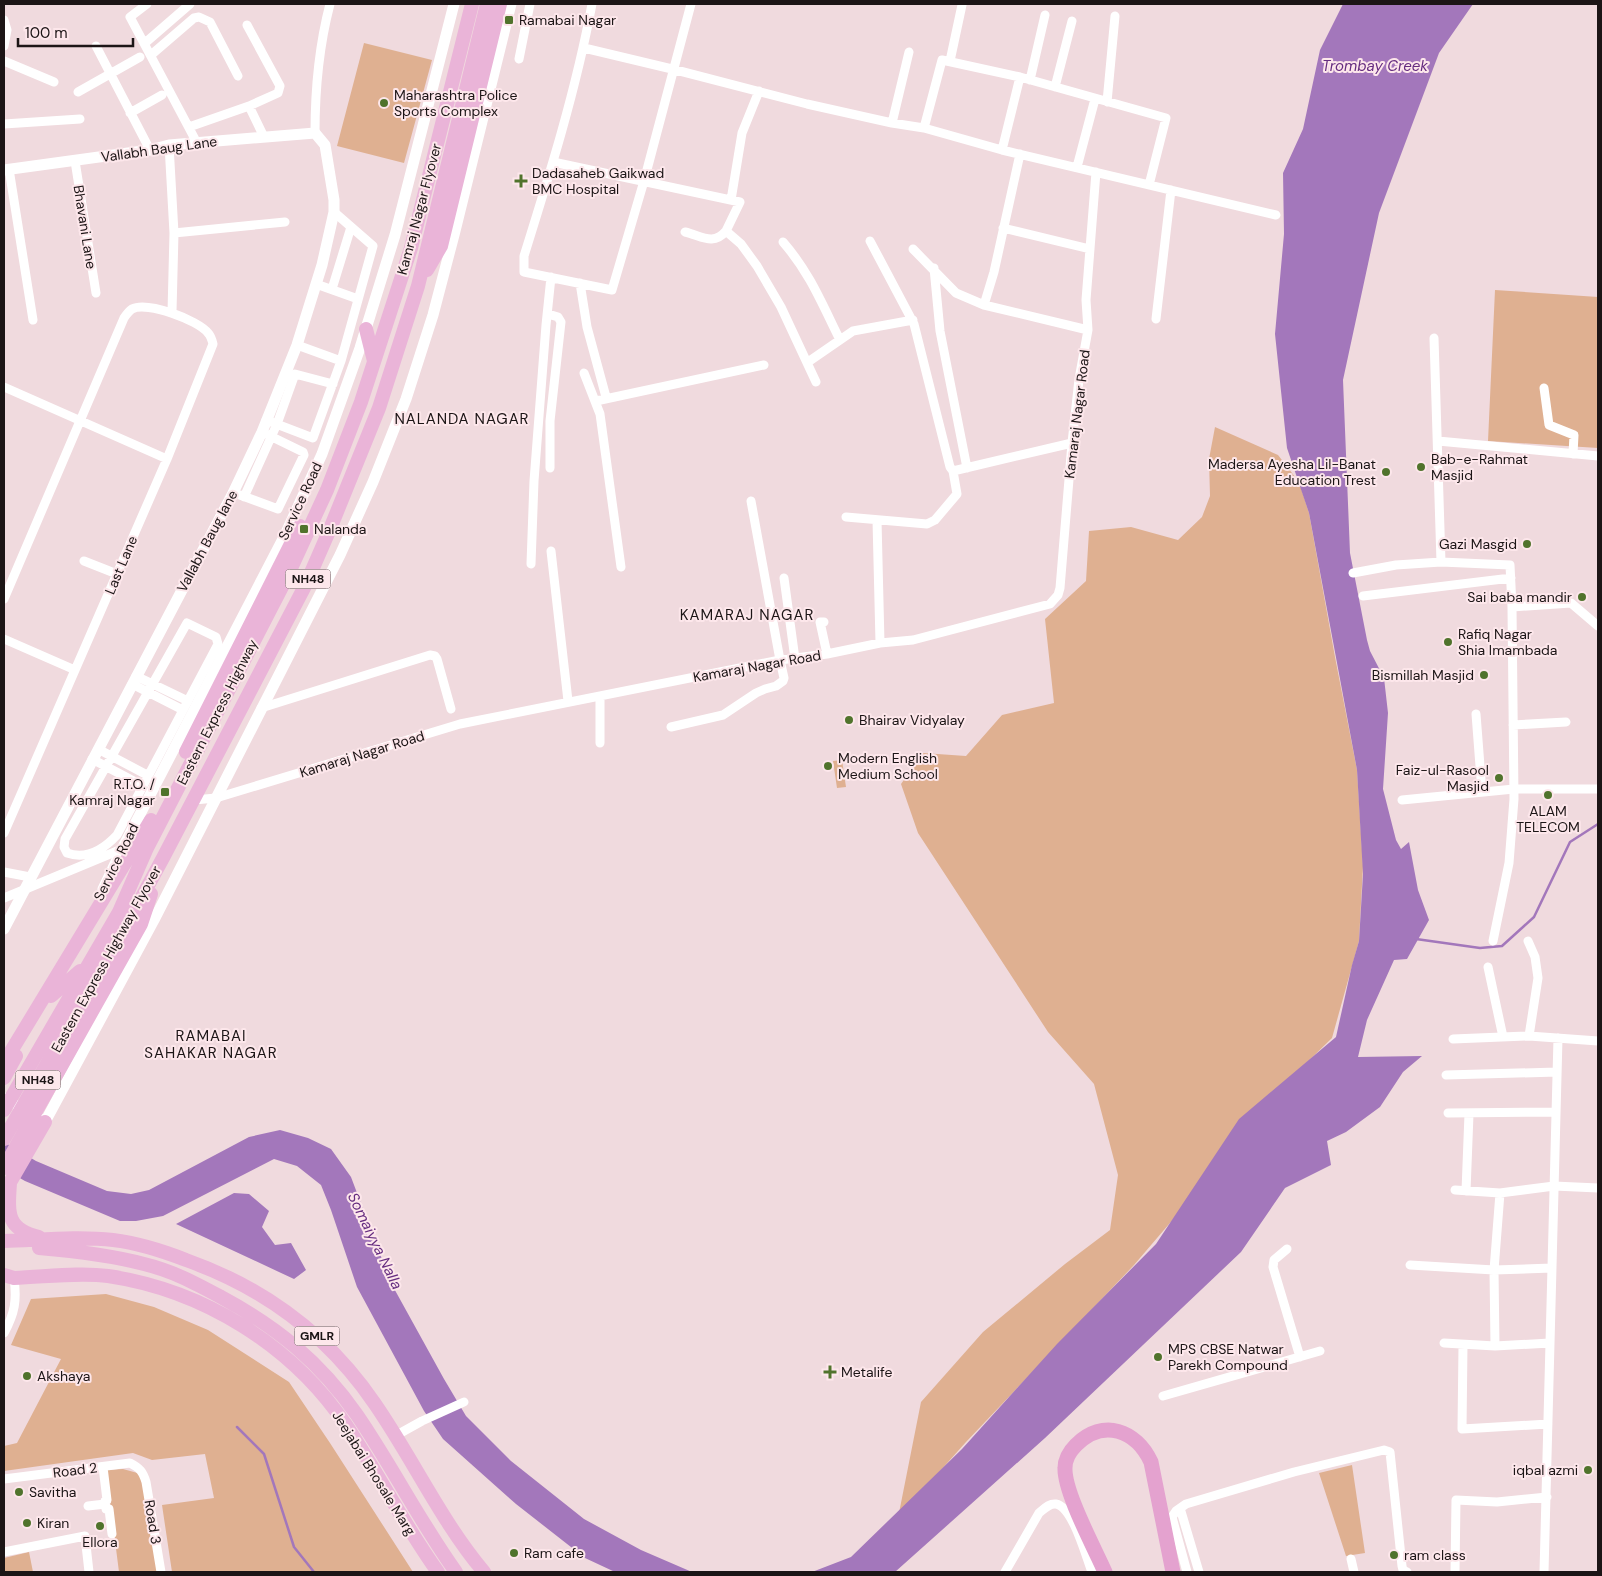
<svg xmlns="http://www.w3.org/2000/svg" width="1602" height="1576" font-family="'DM Sans',sans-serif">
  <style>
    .green { fill: #dfb091 }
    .water { fill: #a377bb }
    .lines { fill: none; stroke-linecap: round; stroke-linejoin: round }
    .stream { stroke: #a377bb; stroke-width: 2.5 }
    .minor { stroke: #fff; stroke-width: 9 }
    .tertiary { stroke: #fff; stroke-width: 11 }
    .trunk { stroke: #eab4d8; stroke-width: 14 }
    .motorway { stroke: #e4a2cf; stroke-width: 15 }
    .poi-dot { fill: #50732c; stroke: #fde7eb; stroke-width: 2 }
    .labels { text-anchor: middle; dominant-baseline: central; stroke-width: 4; stroke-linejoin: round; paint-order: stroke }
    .shield { fill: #fde7eb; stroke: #605456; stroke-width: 1 }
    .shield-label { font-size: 12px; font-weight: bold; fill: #1c1516 }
    .poi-label { font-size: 14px; fill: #1c1516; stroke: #fde7eb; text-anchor: start }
    .street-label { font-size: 14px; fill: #1c1516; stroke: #fde7eb }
    .water-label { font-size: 15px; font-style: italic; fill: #662d80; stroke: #fde7eb }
    .neighbourhood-label { font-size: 15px; letter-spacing: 1px; fill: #1c1516; stroke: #fde7eb }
  </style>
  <rect width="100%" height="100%" fill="#f0dade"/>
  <path class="green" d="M 364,43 L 432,60 L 404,163 L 337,146 Z
    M 1495,290 L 1598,297 L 1598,448 L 1488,441 Z
    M 1215,427 L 1278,455 L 1299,482 L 1309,513 L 1335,657 L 1357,770 L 1363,866 L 1359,941 L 1332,1038 L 1243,1125 L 1181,1210 L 1134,1265 L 966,1442 L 898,1518 L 921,1402 L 983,1332 L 1065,1264 L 1110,1230 L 1118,1175 L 1094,1084 L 1048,1032 L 918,833 L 901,784 L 923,753 L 966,756 L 1002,715 L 1054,703 L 1045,619 L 1086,581 L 1089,531 L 1131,527 L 1178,540 L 1202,517 L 1210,496 L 1209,459 Z
    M 842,760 L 846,787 L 837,788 L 833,761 Z
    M 106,1294 L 154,1307 L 208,1330 L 289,1382 L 330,1443 L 413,1572 L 172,1572 L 162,1505 L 214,1498 L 205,1454 L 152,1460 L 133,1453 L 4,1471 L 4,1446 L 17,1443 L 61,1359 L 11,1345 L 31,1299 Z
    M 1352,1465 L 1365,1553 L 1346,1556 L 1319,1473 Z
    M 123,1469 L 141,1474 L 158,1572 L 119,1572 L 106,1470 Z
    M 29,1552 L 33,1572 L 4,1572 L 4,1558 Z"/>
  <path class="water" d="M 1343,4 L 1473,4 L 1439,53 L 1379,213 L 1343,380 L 1350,553 L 1367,640 L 1370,651 L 1384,678 L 1388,713 L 1383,789 L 1396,840 L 1401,849 L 1409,842 L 1418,890 L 1429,920 L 1407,959 L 1394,960 L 1367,1020 L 1358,1057 L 1422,1056 L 1403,1072 L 1380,1107 L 1346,1132 L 1327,1141 L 1331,1165 L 1285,1188 L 1241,1252 L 1045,1438 L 895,1572 L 812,1572 L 851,1557 L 962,1449 L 1057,1344 L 1156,1244 L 1239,1119 L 1336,1037 L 1352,965 L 1359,941 L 1363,874 L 1357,770 L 1309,513 L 1287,448 L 1275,334 L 1284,234 L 1283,173 L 1303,129 L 1320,50 Z
    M 280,1130 L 308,1138 L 331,1149 L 351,1177 L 391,1283 L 444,1379 L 466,1416 L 511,1461 L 584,1519 L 641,1550 L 692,1572 L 615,1572 L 585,1558 L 516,1504 L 443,1439 L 424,1411 L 357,1287 L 331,1210 L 321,1185 L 297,1166 L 274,1159 L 163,1216 L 136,1221 L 120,1221 L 25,1181 L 4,1169 L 4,1142 L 36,1161 L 107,1191 L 131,1194 L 149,1190 L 249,1137 Z
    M 234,1193 L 249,1194 L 269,1211 L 262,1227 L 275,1245 L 291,1243 L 306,1270 L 294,1279 L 176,1224 Z"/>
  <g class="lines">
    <path class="stream" d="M 1416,939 L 1480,948 L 1502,946 L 1534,917 L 1570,842 L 1598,824
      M 237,1427 L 264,1454 L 294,1547 L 314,1572"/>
    <path class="minor" d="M 147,4 L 130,17 L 197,143
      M 592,4 C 576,90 550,173 524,256 L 524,272 L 612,290 L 644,181 L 691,4
      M 4,20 L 7,30 L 4,46
      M 247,25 L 280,86 L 278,93 L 249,106 L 264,137
      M 145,43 L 190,4
      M 96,46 L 150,150
      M 584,48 L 672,69 L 807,104 L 892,123 L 924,128 L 1002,150 L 1276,215
      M 151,55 L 194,18 L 199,17 L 210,22 L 238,76
      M 519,59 L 530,4
      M 4,61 L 54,82
      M 950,61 L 962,5
      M 1030,80 L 1045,15
      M 1055,87 L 1072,21
      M 78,92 L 140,57
      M 1107,102 L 1115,16
      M 130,113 L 162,95
      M 892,123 L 909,52
      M 4,124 L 80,119
      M 189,127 L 249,106
      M 924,128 L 942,60 L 1020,77 L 1166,118 L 1149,185
      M 315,133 C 315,89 319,46 330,4
      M 169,145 L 174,233 L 172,312
      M 1002,150 L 1020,77
      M 75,161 L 96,293
      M 553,162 L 740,202 L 726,231
      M 1077,167 L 1095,99
      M 9,169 L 33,320
      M 731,200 L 742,133 L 759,91
      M 1003,228 L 1090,249
      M 685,232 C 702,236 713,246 726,231 L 741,244 L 757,266 L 781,307 L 816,382
      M 174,233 L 285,222
      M 783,242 C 810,273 822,304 840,340
      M 913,249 L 956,293 L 984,305 L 1088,330 L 1086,300 L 1096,172
      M 934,268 L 940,331 L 967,468
      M 580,283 L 587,327 L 606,397
      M 316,284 L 358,299
      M 332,289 L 351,227
      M 984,305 L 994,272 L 1020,154
      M 548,314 L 558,317 L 561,322 L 550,421 L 550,468
      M 1156,319 L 1171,190
      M 1434,338 L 1441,562 L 1510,565 L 1512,607 L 1514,799 L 1509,863 L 1493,941
      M 297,345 L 341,361
      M 808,362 L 853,331 L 913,320
      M 584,373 L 600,414 L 621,567
      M 4,387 L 167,459
      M 1544,388 L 1549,425 L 1574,435 L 1573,454
      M 596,401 L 764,365
      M 266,420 L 313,438 L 341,361 L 373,246 L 334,212
      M 1438,441 L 1598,456
      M 953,471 L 1072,443
      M 240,495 L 278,509 L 304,455 L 303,452 L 266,434
      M 244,497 L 277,424 L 295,374 L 333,384
      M 846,517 L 927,524 L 935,520 L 957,494 L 953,471 L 950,467 L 914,324 L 870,241
      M 877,520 L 880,643
      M 551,551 L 568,701
      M 84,561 L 117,574
      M 531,564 L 534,481 L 546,325 L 551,277
      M 1353,573 L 1396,565 L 1441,562
      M 784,578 L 795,659
      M 1363,596 L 1511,578
      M 4,599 L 124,318 C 126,315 129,311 132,309 C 147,301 198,320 208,333 C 211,336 212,340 213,344 L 167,459 L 4,833
      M 1512,607 L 1571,603 L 1598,626
      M 824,622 L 820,622 L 827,654
      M 187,623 L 216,637 L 218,644 L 117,835 C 104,849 87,860 67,853 L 64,847 L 65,839 Z
      M 4,639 L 75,670
      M 136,676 L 188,701
      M 132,684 L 183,710
      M 600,696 L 600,743
      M 261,708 L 430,655 L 435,656 L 437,659 L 451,709
      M 1476,714 L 1482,792
      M 1513,725 L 1566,722
      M 671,727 L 723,715 L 756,693 L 765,689 L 776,686 L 783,681 L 784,678 L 780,660 L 751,501
      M 98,749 L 149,776
      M 92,759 L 143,786
      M 194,800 L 216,798 L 460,724 L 780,660 L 827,654 L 880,643 L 913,640 L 1050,604 L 1058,595 L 1060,588 L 1072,443 L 1079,379 L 1088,330
      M 1402,800 L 1514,789 L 1598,789
      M 4,872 L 30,877
      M 4,898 L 122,849
      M 1528,941 L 1535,957 L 1538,978 L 1529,1036
      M 1488,967 L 1503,1037
      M 1453,1039 L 1529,1036 L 1598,1041
      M 1446,1075 L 1557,1072
      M 1448,1113 L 1555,1112
      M 1455,1190 L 1500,1193 L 1554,1186 L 1598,1188
      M 1466,1191 L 1469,1114
      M 1287,1249 L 1274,1260 L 1273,1267 L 1300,1357
      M 1410,1265 L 1494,1270 L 1552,1268
      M 4,1333 C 15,1313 17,1300 14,1278
      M 1444,1343 L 1495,1346 L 1550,1343
      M 1463,1345 L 1462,1429 L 1548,1424
      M 1495,1346 L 1494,1270 L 1500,1193
      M 1163,1396 L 1320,1351
      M 395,1436 L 422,1421 L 464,1402
      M 103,1467 L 107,1500 L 105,1501 L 106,1509 L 109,1509 L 112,1534
      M 4,1479 L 130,1463 C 140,1468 143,1472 146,1482 L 161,1572
      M 88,1506 L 105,1504
      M 1180,1508 L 1199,1572
      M 4,1552 L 85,1536 L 89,1572
      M 1351,1559 L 1354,1572
      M 1005,1572 L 1039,1513 C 1044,1509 1049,1503 1056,1504 C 1073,1507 1086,1557 1092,1572
      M 1187,1572 L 1172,1517 L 1176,1511 L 1186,1504 L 1294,1472 L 1384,1450 L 1390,1452 L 1402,1566 L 1403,1570 L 1407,1572
      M 1455,1572 L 1456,1500 L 1497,1502 L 1547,1497
      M 1544,1572 L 1558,1038"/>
    <path class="tertiary" d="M 4,170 L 150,150 L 169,145 L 315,133 L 325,145 L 334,200 L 334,212 L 322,265 L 297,345 L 262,432 L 233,493 L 4,929
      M 103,889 L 122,849 L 285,535 L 322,454 L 360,348 L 395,235 L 454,4
      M 4,1098 L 45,1122 L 154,920 L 340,555 L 373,482 L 406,399 L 433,315 L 454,235 L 511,4"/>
    <path class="trunk" d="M 427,270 L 441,246 L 500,4
      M 366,329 L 374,361
      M 186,752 L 300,526
      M 51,996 L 80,971
      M 4,1063 L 151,820
      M 4,1078 L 16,1056
      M 4,1110 L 119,912 L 147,848 L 286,579 L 327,490 L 361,402 L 411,248 L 472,4
      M 4,1139 L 130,919 L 164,856 L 306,584 L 330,529 L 379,408 L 418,286 L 487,4
      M 4,1168 L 141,924 L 151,894
      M 10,1183 C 8,1213 6,1229 39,1237
      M 5,1191 L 45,1122
      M 4,1241 C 40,1240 77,1236 113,1240 C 138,1243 163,1251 186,1260 C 265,1288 328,1335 375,1404 C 413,1459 441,1521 484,1572
      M 39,1248 C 75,1251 110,1255 144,1264 C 173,1271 195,1283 221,1297 C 277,1327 320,1362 357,1415 C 392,1466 420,1522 456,1572
      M 4,1275 L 14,1278 C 45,1277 78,1272 108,1276 C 203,1290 292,1345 346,1425 C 378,1473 404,1525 438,1572"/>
    <path class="motorway" d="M 1105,1572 C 1095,1549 1064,1492 1065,1468 C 1065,1459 1070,1451 1076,1445 C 1103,1418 1136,1430 1151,1462 L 1173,1572"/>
  </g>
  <g class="poi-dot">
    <rect x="504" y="15" width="10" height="10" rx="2.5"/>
    <circle cx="384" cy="103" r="5"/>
    <path d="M518.5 173.5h5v5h5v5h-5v5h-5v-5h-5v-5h5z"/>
    <circle cx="1421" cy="467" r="5"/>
    <circle cx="1386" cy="472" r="5"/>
    <rect x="299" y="524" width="10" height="10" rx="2.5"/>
    <circle cx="1527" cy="544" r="5"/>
    <circle cx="1582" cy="597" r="5"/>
    <circle cx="1448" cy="642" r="5"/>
    <circle cx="1484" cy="675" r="5"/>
    <circle cx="849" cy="720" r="5"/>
    <circle cx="828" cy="766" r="5"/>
    <circle cx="1499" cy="778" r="5"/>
    <rect x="160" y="787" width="10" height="10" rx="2.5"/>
    <circle cx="1548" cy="795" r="5"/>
    <circle cx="1158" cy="1357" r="5"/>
    <path d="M827.5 1364.5h5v5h5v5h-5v5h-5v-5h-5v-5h5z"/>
    <circle cx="27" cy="1376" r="5"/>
    <circle cx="1588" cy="1470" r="5"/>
    <circle cx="19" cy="1492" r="5"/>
    <circle cx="27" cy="1523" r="5"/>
    <circle cx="100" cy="1526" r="5"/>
    <circle cx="514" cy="1553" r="5"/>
    <circle cx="1394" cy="1555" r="5"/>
  </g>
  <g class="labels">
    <g class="shield">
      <rect x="285.5" y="569.5" width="45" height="19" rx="4"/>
      <rect x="15.5" y="1070.5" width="45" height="19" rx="4"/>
      <rect x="294.5" y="1326.5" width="45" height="19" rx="4"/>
    </g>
    <g class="shield-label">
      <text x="308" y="579">NH48</text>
      <text x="38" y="1080">NH48</text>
      <text x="317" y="1336">GMLR</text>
    </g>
    <g class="poi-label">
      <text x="519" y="20">Ramabai Nagar</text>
      <text x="394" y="95">Maharashtra Police<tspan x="394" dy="16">Sports Complex</tspan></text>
      <text x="532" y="173">Dadasaheb Gaikwad<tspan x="532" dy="16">BMC Hospital</tspan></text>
      <text x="1431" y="459">Bab-e-Rahmat<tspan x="1431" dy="16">Masjid</tspan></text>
      <text x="1376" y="464" text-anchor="end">Madersa Ayesha Lil-Banat<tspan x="1376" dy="16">Education Trest</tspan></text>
      <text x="314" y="529">Nalanda</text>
      <text x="1517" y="544" text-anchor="end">Gazi Masgid</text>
      <text x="1572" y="597" text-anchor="end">Sai baba mandir</text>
      <text x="1458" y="634">Rafiq Nagar<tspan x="1458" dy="16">Shia Imambada</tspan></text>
      <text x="1474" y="675" text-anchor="end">Bismillah Masjid</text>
      <text x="859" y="720">Bhairav Vidyalay</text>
      <text x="838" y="758">Modern English<tspan x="838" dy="16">Medium School</tspan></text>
      <text x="1489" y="770" text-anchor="end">Faiz-ul-Rasool<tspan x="1489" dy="16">Masjid</tspan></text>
      <text x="155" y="784" text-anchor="end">R.T.O. /<tspan x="155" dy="16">Kamraj Nagar</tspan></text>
      <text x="1548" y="811" text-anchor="middle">ALAM<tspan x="1548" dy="16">TELECOM</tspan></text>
      <text x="1168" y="1349">MPS CBSE Natwar<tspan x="1168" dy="16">Parekh Compound</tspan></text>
      <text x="841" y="1372">Metalife</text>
      <text x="37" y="1376">Akshaya</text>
      <text x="1578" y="1470" text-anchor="end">iqbal azmi</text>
      <text x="29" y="1492">Savitha</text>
      <text x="37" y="1523">Kiran</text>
      <text x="100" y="1542" text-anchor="middle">Ellora</text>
      <text x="524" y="1553">Ram cafe</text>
      <text x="1404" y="1555">ram class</text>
    </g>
    <g class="street-label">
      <text transform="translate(159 149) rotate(-8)">Vallabh Baug Lane</text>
      <text transform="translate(419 209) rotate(-75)">Kamraj Nagar Flyover</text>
      <text transform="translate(85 227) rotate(81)">Bhavani Lane</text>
      <text transform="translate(1077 414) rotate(-83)">Kamaraj Nagar Road</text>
      <text transform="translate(300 501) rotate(-65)">Service Road</text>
      <text transform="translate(207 541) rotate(-62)">Vallabh Baug lane</text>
      <text transform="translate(121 565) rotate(-67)">Last Lane</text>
      <text transform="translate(757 666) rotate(-10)">Kamaraj Nagar Road</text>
      <text transform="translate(217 712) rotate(-63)">Eastern Express Highway</text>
      <text transform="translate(362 754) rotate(-17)">Kamaraj Nagar Road</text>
      <text transform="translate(116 862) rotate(-64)">Service Road</text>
      <text transform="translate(106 959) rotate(-61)">Eastern Express Highway Flyover</text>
      <text transform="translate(75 1470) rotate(-7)">Road 2</text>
      <text transform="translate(374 1473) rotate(58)">Jeejabai Bhosale Marg</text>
      <text transform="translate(153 1522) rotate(81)">Road 3</text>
    </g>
    <g class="water-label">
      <text x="1375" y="66">Trombay Creek</text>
      <text transform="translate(375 1241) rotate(64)">Somaiyya Nalla</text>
    </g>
    <g class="neighbourhood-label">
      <text x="462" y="419">NALANDA NAGAR</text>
      <text x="747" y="615">KAMARAJ NAGAR</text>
      <text x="211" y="1036">RAMABAI<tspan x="211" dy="17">SAHAKAR NAGAR</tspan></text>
    </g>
  </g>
  <rect width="1602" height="1576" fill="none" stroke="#1c1516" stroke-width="10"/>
  <path d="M18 38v8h115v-8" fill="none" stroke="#1c1516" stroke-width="2.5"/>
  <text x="25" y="38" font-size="15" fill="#1c1516" stroke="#fde7eb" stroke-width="4" paint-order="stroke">100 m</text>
</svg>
